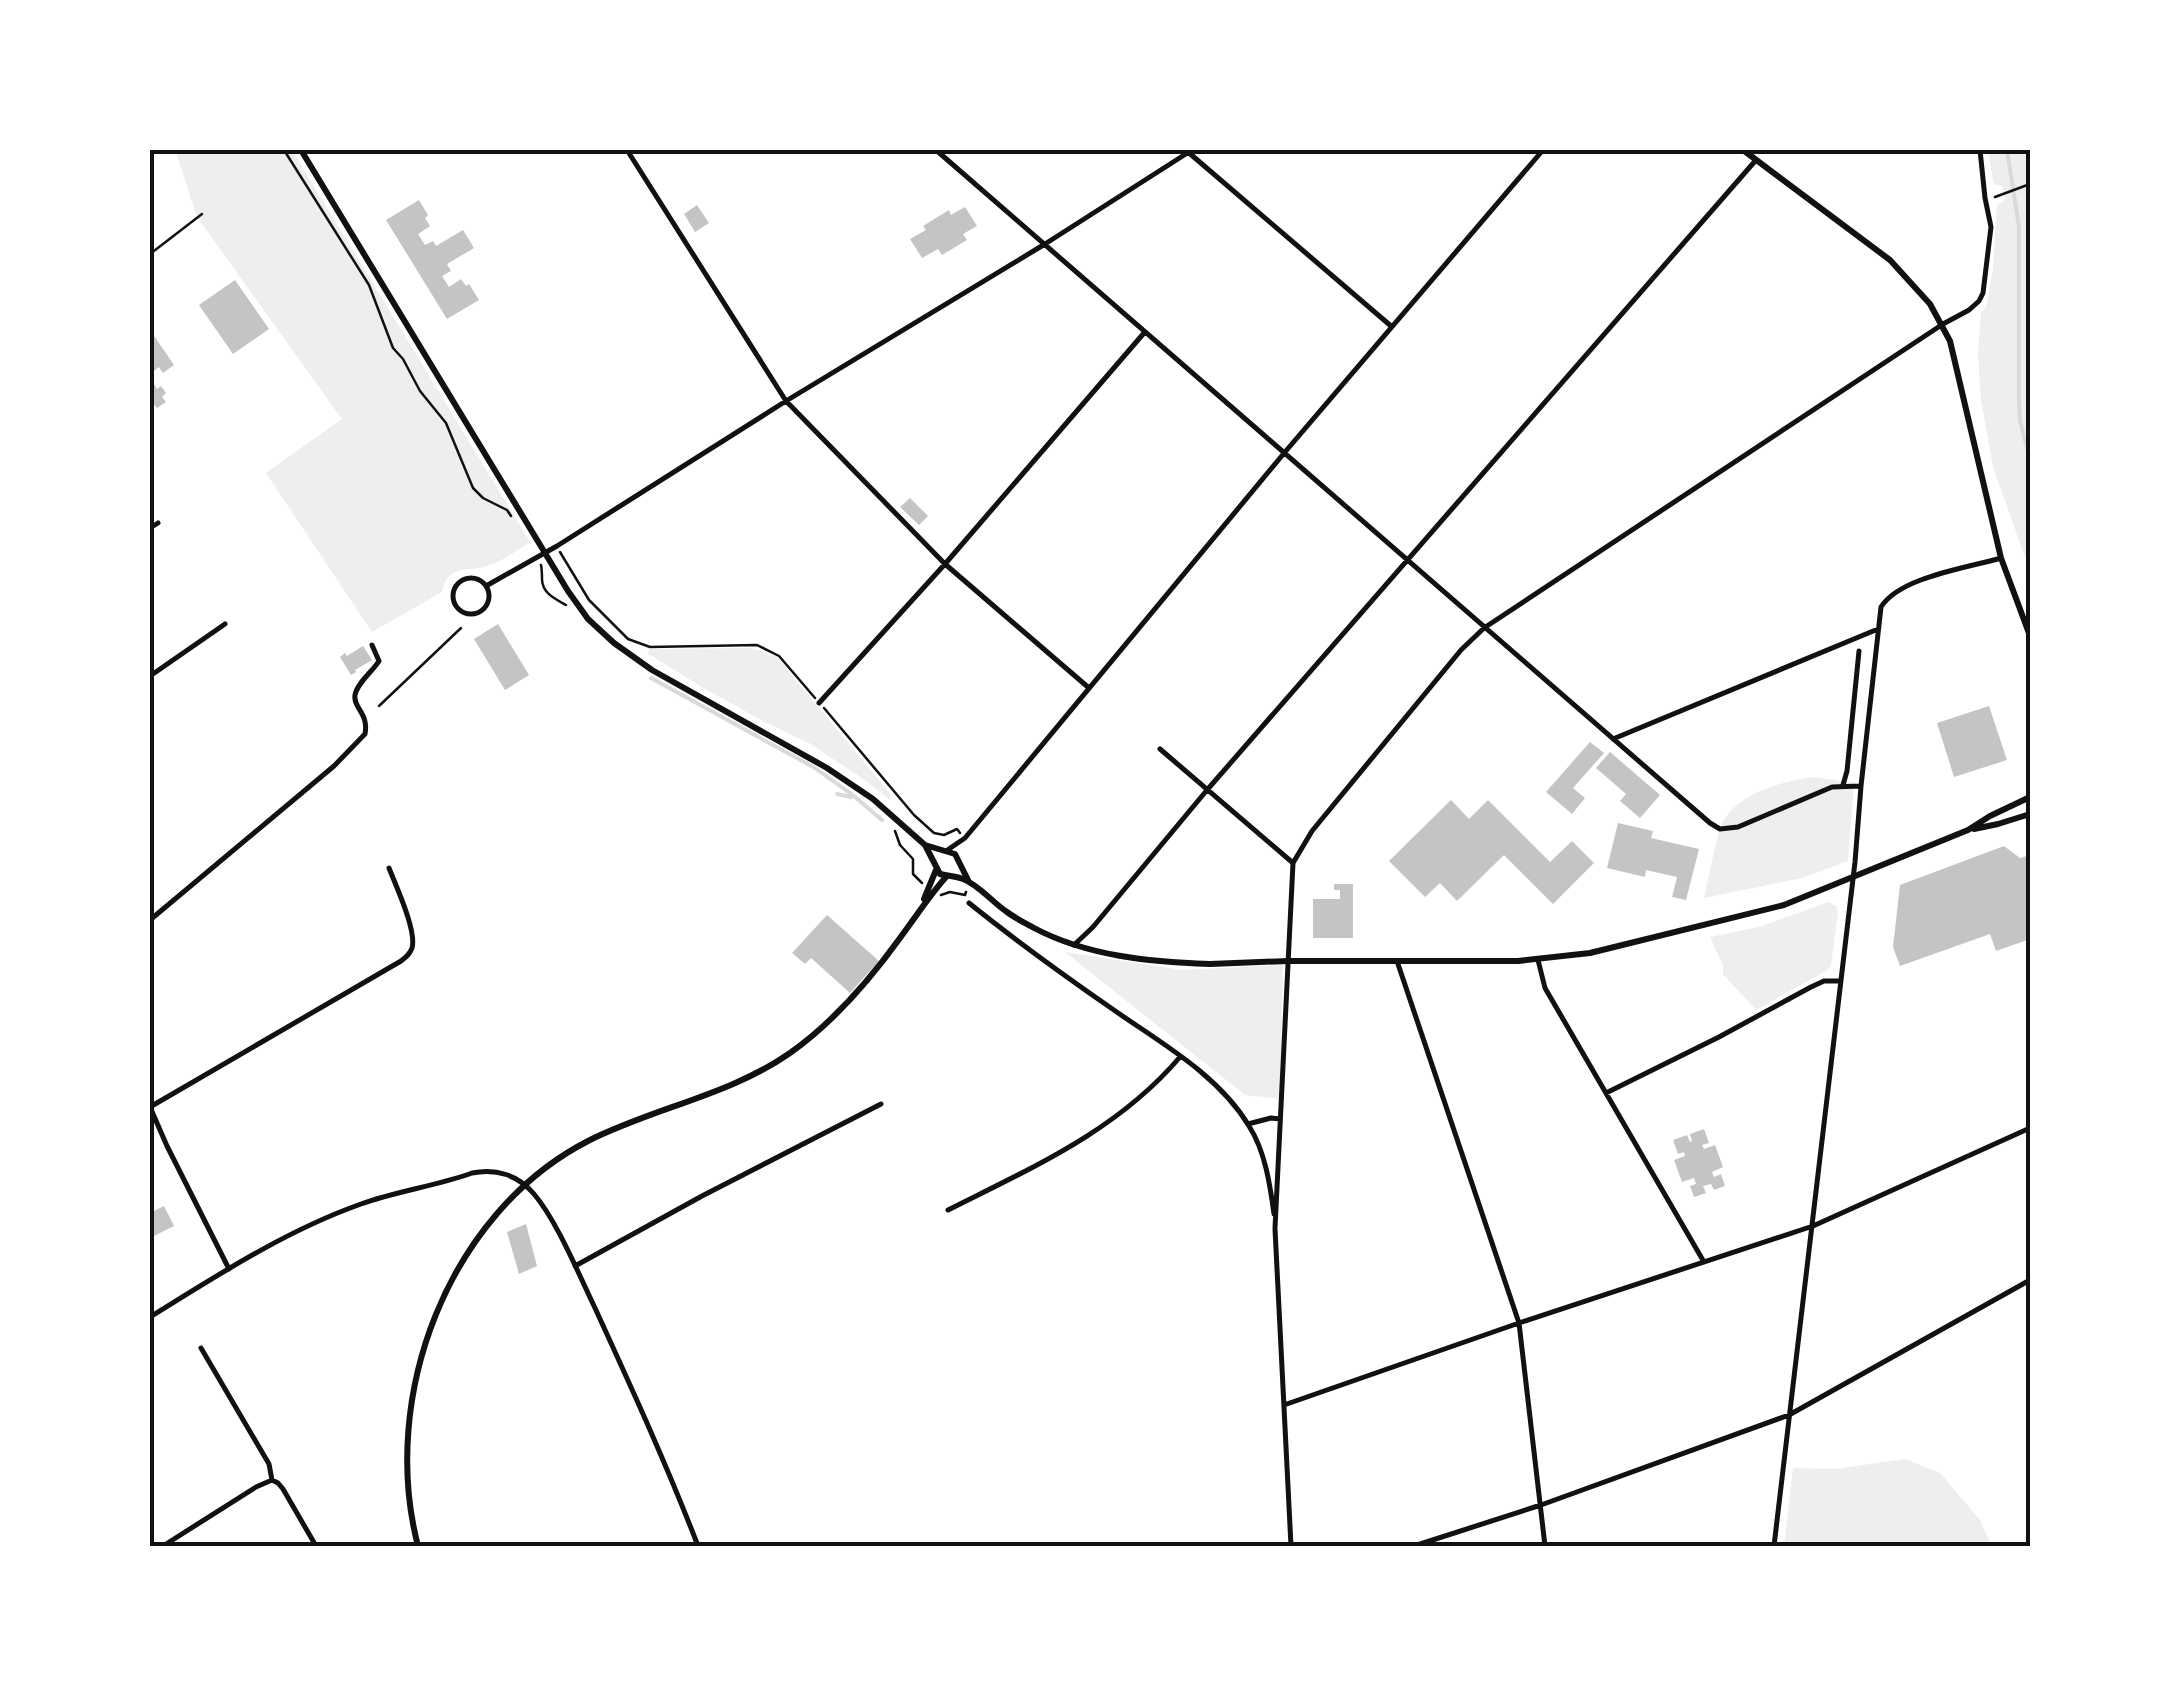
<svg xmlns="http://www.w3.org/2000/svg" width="2180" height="1696" font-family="Rubik,sans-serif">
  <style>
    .green { fill: #eee }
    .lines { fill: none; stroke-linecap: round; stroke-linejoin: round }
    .stream { stroke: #d9d9d9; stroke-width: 4 }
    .building { fill: #c4c4c4 }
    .path { stroke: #111; stroke-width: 2.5 }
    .minor { stroke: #111; stroke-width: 5 }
    .tertiary { stroke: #111; stroke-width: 6 }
    .neatline { fill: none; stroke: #111; stroke-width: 4 }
  </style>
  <rect width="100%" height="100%" fill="#fff"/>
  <path class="green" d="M 175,150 L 292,150 L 530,542 C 519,549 500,563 487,566 C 468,572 447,564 442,592 L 372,632 L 266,473 L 342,419 L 197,217 Z
    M 1988,150 L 2030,150 L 2030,571 L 1993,467 L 1981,400 L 1978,353 L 1981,313 L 1986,307 L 1993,269 L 1997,206 L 2005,200 L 2002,185 L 1994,185 Z
    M 752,648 L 777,657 L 892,796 L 890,800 L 862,778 L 809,743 L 765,722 L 707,690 L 647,653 L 650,649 Z
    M 1814,777 L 1854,783 L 1848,861 L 1802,878 L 1704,898 C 1708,882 1717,832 1723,821 C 1741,792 1783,781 1814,777 Z
    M 1828,902 L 1836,906 L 1838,913 L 1831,965 L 1826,971 L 1756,1010 L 1723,974 L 1723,966 L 1710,937 L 1759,927 Z
    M 1065,952 L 1182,970 L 1283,965 L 1280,1099 L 1245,1095 Z
    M 1905,1459 L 1940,1473 L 1980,1520 L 1992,1546 L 1784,1546 L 1793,1468 L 1835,1469 Z"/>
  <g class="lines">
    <path class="stream" d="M 2007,150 L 2019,227 L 2019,402 L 2020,421 L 2030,459
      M 651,678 L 815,768 L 854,796 L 882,820
      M 837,794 L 851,797"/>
  </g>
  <path class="building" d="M 419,200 L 428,215 L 425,218 L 430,226 L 418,234 L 425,245 L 433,241 L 436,246 L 463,230 L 474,248 L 447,264 L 451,271 L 442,276 L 449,287 L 461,279 L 466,286 L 469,284 L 479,300 L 447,319 L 386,220 Z
    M 697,205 L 709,223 L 695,232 L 684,214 Z
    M 965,207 L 977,226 L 963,234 L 967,240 L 942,255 L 938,249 L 922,258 L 910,239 L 926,230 L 923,226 L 949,210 L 951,215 Z
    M 235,280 L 269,329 L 233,354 L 199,305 Z
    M 150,330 L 174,365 L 163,373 L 159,367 L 150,374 Z
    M 154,384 L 157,389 L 161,386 L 166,393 L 162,397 L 166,402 L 157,408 L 150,400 L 150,386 Z
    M 910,498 L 928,516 L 919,525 L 900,507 Z
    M 498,624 L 529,675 L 505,690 L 474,639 Z
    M 363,646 L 372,660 L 355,670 L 356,672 L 351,675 L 340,657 L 345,653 L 347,656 Z
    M 1989,706 L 2007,760 L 1954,777 L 1937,723 Z
    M 1590,742 L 1604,753 L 1573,788 L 1585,798 L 1572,814 L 1546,792 Z
    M 1610,752 L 1660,795 L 1640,818 L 1620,801 L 1626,794 L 1596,768 Z
    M 1451,800 L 1469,819 L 1488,800 L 1550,862 L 1572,841 L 1594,863 L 1553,904 L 1504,855 L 1457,901 L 1440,883 L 1425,897 L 1389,861 Z
    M 1618,823 L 1653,831 L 1651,838 L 1699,849 L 1686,900 L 1672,897 L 1677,877 L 1646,870 L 1645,877 L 1607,868 Z
    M 2004,846 L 2020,858 L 2030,855 L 2030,939 L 1996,951 L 1990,934 L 1900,966 L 1893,947 L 1900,885 Z
    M 1334,884 L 1353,884 L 1353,938 L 1313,938 L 1313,899 L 1340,899 L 1340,890 L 1334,890 Z
    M 827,915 L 879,961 L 850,993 L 811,958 L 805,964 L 792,953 Z
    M 1704,1129 L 1709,1143 L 1702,1145 L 1704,1149 L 1715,1145 L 1723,1167 L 1712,1172 L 1714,1177 L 1721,1174 L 1725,1186 L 1714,1190 L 1711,1184 L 1703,1186 L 1706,1193 L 1694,1197 L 1690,1186 L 1696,1184 L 1694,1178 L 1682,1182 L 1674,1160 L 1685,1156 L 1684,1152 L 1678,1154 L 1673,1140 L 1687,1135 L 1690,1142 L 1692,1141 L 1690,1134 Z
    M 164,1206 L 174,1226 L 150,1238 L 150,1213 Z
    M 526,1224 L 537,1266 L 519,1274 L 507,1232 Z"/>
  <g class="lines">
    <path class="path" d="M 284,150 L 369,285 L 393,348 L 403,359 L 420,391 L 446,423 L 473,488 L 483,498 L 507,510 L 511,516
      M 1995,197 L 2030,184
      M 150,254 L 202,214
      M 560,552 L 589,600 L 628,639 L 650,647 L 757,645 L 779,656 L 815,698
      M 541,565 C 542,570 542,575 542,579 C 542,593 555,599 566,605
      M 379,706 L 461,628
      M 824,708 L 914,815 L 934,833 L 944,835 L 957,829 L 960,833
      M 895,831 L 900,845 L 913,859 L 913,874 L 922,883
      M 941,895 L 950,892 L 965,895 L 966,892"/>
    <path class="minor" d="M 627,150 L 786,401 L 945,564 L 1089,688
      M 936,150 L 1710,823 L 1720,829 L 1738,827 L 1832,787 L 1861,786
      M 1188,152 L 1391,326
      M 150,528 L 158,523
      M453 596a18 18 0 1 1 36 0a18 18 0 1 1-36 0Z
      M 486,586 L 557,546 L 786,401 L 1045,244 L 1192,150
      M 150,676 L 225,624
      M 819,703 L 945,564 L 1144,333
      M 1613,739 L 1878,629
      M 1160,749 L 1293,863
      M 1843,785 L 1847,771 L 1859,651
      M 946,851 L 965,838 L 1285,452 L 1543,150
      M 969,903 C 1015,940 1062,974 1111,1008 C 1159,1042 1218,1074 1249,1126 C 1265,1151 1270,1184 1274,1214
      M 150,920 L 334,766 L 365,734 C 369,713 353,708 355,695 C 357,683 373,671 379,661 L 372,645
      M 1074,945 L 1093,927 L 1207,790 L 1756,160
      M 1538,960 L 1545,988 L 1704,1262
      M 1397,961 L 1519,1323 L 1545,1546
      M 1606,1093 L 1719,1037 L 1811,987 L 1824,981 L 1840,981
      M 150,1107 L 401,961 C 406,957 410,954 412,948 C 417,931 396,886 389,868
      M 150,1107 L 167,1146 L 229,1269
      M 1248,1124 L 1271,1118 L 1280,1119
      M 948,1210 C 1033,1167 1117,1131 1180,1057
      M 1275,1228 L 1293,863 L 1312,831 L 1461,650 L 1484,628 L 1943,324 L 1969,310 L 1979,301 L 1983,293 L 1991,227 L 1985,198 L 1980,150
      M 1275,1229 L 1291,1546
      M 575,1266 L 702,1196 L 881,1104
      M 150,1317 C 218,1275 285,1231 361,1204 C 397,1191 436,1186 472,1173 C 496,1168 518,1175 534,1194 C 557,1221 579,1275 595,1308 C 631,1387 667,1465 698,1546
      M 201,1348 L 269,1464 L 272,1480 L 278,1483 L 283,1489 L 316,1546
      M 1284,1405 L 1519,1323 L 1813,1226 L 2030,1128
      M 163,1546 L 256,1487 L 272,1480
      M 1414,1546 L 1541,1505 L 1789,1415 L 2030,1280
      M 1774,1546 L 1855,862 L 1861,786 L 1881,607 C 1900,577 1967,568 2001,558"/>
    <path class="tertiary" d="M 301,150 L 568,591 L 588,619 L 614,643 L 652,670 L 827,768 L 873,799 L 925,845 L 955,854 L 968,880
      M 1743,150 L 1890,260 L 1930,304 L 1950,341 L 2001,558 L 2030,636
      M 1974,829 L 1998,824 L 2030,814
      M 925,845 L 940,874 C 947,876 955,876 963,879 C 979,885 992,902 1007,912 C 1015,918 1025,923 1034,928 C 1087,956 1150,962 1210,964 L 1288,961 L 1518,961 L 1590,953 L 1784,905 L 1968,830 L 1990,816 L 2030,797
      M 924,899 L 936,870
      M 418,1546 C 379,1397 448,1213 588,1141 C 653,1108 730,1095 790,1053 C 834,1022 869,981 900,938 C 915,918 929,896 946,877"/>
  </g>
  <rect width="2180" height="1696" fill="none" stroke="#ffffff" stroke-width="305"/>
  <rect x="152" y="152" width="1876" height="1392" class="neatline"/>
</svg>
